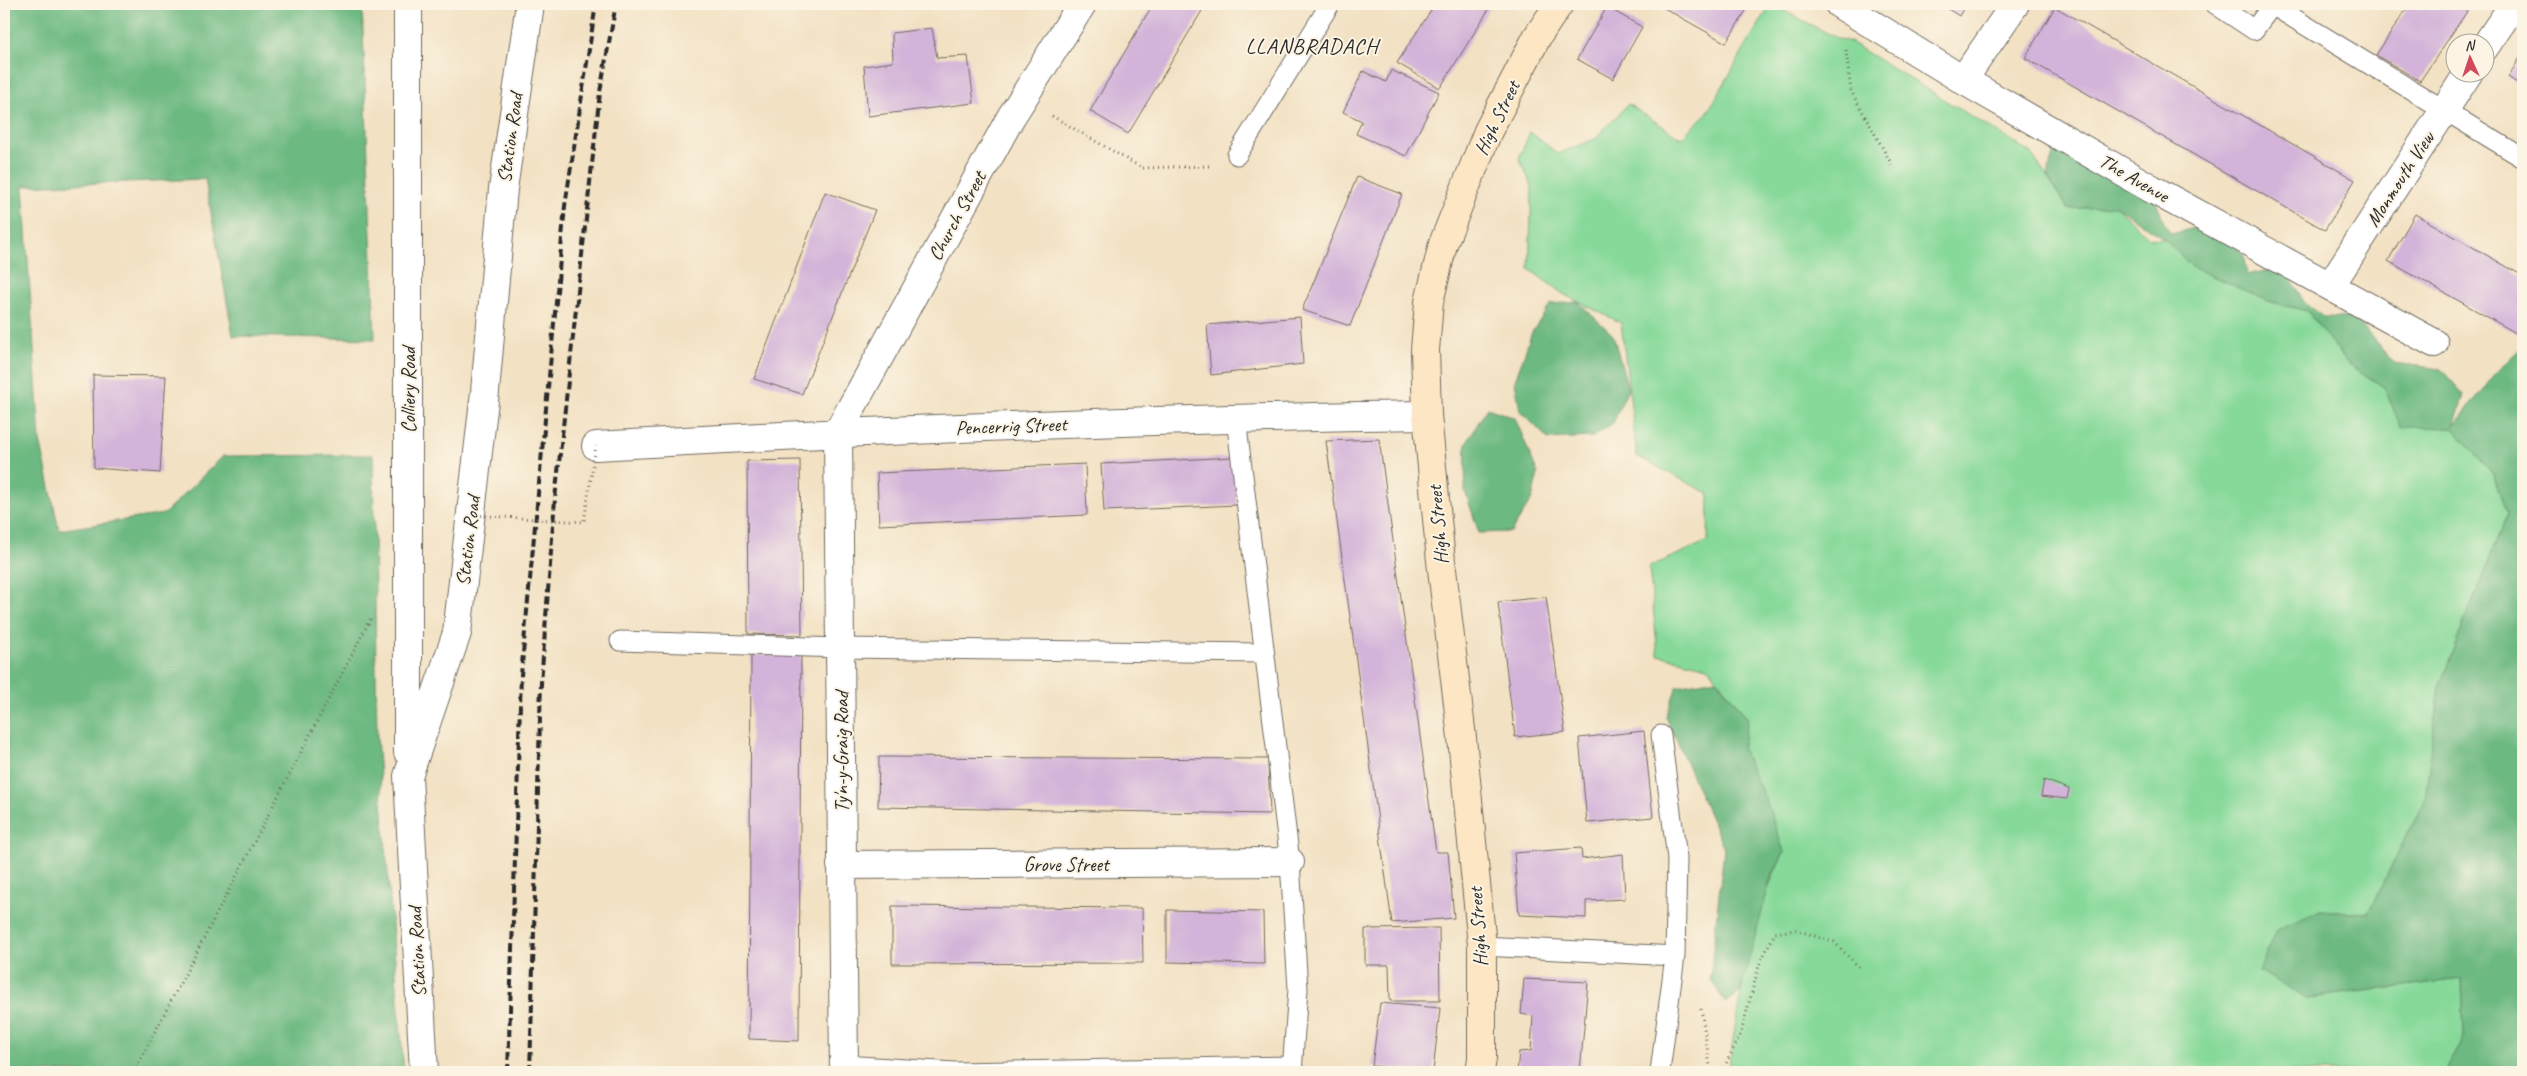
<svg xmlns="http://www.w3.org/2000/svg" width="2527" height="1076" font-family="Caveat,sans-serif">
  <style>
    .green { fill: #87d99a; stroke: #598262 }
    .forest { fill: #6db982; stroke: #4c7256 }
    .building { fill: #d3b3d9 }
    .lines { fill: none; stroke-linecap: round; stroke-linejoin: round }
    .lane-casing { stroke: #716b60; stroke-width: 21 }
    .street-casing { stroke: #716b60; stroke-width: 30 }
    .secondary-casing { stroke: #716b60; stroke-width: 30 }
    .path { stroke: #716b60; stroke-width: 3; stroke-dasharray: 1 4; stroke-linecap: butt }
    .lane { stroke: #fff; stroke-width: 19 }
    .street { stroke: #fff; stroke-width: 28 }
    .secondary { stroke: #fce6c4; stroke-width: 28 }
    .rail { stroke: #2b2b2b; stroke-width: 4; stroke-dasharray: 8 4; stroke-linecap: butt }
    .path-bridge { stroke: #716b60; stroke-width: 3; stroke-dasharray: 1 4; stroke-linecap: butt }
    .labels { text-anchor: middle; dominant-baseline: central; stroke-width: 4; stroke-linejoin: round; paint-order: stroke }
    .street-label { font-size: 20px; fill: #2b2b2b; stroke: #fcf5e5 }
    .quarter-label { font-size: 22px; letter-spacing: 1px; fill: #2b2b2b; stroke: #fcf5e5 }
  </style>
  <rect width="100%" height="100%" fill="#fcf5e5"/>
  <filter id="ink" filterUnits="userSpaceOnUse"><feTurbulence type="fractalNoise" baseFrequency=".02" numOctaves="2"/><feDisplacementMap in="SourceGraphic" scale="10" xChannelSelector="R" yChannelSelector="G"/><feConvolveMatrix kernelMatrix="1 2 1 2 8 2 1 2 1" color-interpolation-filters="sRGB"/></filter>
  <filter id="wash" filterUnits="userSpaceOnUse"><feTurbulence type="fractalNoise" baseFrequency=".0096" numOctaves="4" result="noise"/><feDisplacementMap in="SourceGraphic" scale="20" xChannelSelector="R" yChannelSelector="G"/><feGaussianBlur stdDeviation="1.12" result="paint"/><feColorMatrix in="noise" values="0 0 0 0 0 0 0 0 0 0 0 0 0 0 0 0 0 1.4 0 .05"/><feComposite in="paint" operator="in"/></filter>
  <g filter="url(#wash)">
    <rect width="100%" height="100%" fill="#f2e1c3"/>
    <path class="green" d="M 1771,4 L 1837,38 L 1850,42 L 2031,153 L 2068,209 L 2116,206 L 2149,238 L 2166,239 L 2268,301 L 2307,311 L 2348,364 L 2384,387 L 2401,426 L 2453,428 L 2493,474 L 2507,514 L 2439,687 L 2425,799 L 2368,913 L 2320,910 L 2307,998 L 2462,979 L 2464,1039 L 2445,1072 L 1728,1072 C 1739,1001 1751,917 1784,852 L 1742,748 L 1748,719 L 1708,667 L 1658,655 L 1649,567 L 1708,541 L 1709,494 L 1637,456 L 1621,323 L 1563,294 L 1529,269 L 1532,186 L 1519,158 L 1530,132 L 1558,154 L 1595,139 L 1628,104 L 1681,138 L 1707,113 Z"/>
    <path class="forest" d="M 4,4 L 362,4 L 375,339 L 233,336 L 205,179 L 23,186 L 40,440 L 59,530 L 164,514 L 223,456 L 373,455 L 377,739 L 404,1072 L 4,1072 Z
      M 2055,147 L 2152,189 L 2164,223 L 2171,234 L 2214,223 L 2243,254 L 2247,275 L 2284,266 L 2304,302 L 2324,317 L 2355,318 L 2394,363 L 2441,369 L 2464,395 L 2454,426 L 2500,368 L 2523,346 L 2523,1072 L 2445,1072 L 2464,1039 L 2462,979 L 2307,998 L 2259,971 L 2276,930 L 2320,910 L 2368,913 L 2425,800 L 2439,687 L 2507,514 L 2493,474 L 2453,428 L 2401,427 L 2384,387 L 2348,364 L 2307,311 L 2268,301 L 2192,267 L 2166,240 L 2116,206 L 2068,209 L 2047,176 Z
      M 1578,302 L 1613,335 L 1628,389 L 1613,423 L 1593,437 L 1548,439 L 1520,411 L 1515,381 L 1532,332 L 1551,304 Z
      M 1487,408 L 1515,418 L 1538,474 L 1532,499 L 1511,532 L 1479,533 L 1465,491 L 1466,444 Z
      M 1716,679 L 1748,719 L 1742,748 L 1767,803 L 1784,852 L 1771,878 L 1740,992 L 1726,1003 L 1710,979 L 1724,848 L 1666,717 L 1677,686 Z"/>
    <g id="blocks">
      <path class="building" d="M 1153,4 L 1206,4 L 1128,134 L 1090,111 Z
        M 1435,4 L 1492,4 L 1440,88 L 1397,63 Z
        M 1657,4 L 1750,4 L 1726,43 Z
        M 1940,4 L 1966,4 L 1959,16 Z
        M 2410,4 L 2472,4 L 2420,81 L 2376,55 Z
        M 1607,7 L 1642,27 L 1613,79 L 1577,59 Z
        M 2055,7 L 2355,180 L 2325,230 L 2025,58 Z
        M 932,28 L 937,58 L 968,56 L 974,103 L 868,116 L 864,66 L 893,62 L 892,33 Z
        M 2523,53 L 2523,87 L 2508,77 Z
        M 1391,70 L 1439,92 L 1406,156 L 1356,134 L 1362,121 L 1343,112 L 1363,71 L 1386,82 Z
        M 1357,177 L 1402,194 L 1350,326 L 1302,310 Z
        M 825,192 L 875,210 L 802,394 L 754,379 Z
        M 2415,214 L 2523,276 L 2523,337 L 2388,261 Z
        M 1300,317 L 1303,364 L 1211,375 L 1207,325 Z
        M 93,375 L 166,376 L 160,473 L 94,468 Z
        M 1379,439 L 1436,852 L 1448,852 L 1454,918 L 1392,923 L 1326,441 Z
        M 1234,457 L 1237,505 L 1104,511 L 1101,464 Z
        M 800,460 L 802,635 L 748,634 L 747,461 Z
        M 1085,464 L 1087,515 L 879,525 L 877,473 Z
        M 1546,597 L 1565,732 L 1515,737 L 1498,602 Z
        M 801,653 L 799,1041 L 749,1039 L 751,655 Z
        M 1644,731 L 1653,817 L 1587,823 L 1579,738 Z
        M 879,757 L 1268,759 L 1270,814 L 878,807 Z
        M 2044,780 L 2069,789 L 2067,799 L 2041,796 Z
        M 1581,848 L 1582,859 L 1623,854 L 1625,899 L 1586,901 L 1586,918 L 1519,915 L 1514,853 Z
        M 892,906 L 1142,908 L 1143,963 L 892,964 Z
        M 1167,910 L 1263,912 L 1264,964 L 1167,962 Z
        M 1439,928 L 1440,1001 L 1390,1001 L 1389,965 L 1365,965 L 1365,929 Z
        M 1524,979 L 1588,982 L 1580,1072 L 1517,1072 L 1519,1052 L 1531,1051 L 1533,1016 L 1521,1014 Z
        M 1380,1003 L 1440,1008 L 1433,1072 L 1372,1066 Z"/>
    </g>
  </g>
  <g filter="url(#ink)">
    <use href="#blocks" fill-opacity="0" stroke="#716b60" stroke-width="1"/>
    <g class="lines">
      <g class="lane-casing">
        <path id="lane" d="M 2215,4 L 2254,30 L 2273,4
          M 2272,5 L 2523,158
          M 1237,155 L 1330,4
          M 1236,418 L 1290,862 L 1298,989 L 1292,1072
          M 620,641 L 840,648 L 1264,653
          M 1661,735 L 1677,858 L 1675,956
          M 1482,946 L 1675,956 L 1660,1072
          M 843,1065 L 955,1072 L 1293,1066"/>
      </g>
      <g class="street-casing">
        <path id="street" d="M 408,4 L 408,752
          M 1839,4 L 1963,80 L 2152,189 L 2434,343
          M 2484,48 L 2514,4
          M 1963,80 L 2015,4
          M 2330,286 L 2469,72
          M 596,446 C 873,430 1150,419 1427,415
          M 841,865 L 1290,862
          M 424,1072 L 408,776 L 457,633 L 485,392 L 503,189 L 530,4
          M 844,1072 L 838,432 L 1011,117 L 1082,4"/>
      </g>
      <g class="secondary-casing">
        <path id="secondary" d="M 1480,1072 L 1482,1058 L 1482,946 L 1462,738 L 1441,561 L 1427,415 L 1425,350 L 1429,302 L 1443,244 L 1488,131 L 1537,37 L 1559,4"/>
      </g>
      <path class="path" d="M 1846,50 L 1851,91 L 1892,165
        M 1052,116 L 1142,168 L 1209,166
        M 1701,1009 L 1711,1072
        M 134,1072 L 371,618
        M 1722,1072 L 1741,1033 L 1760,962 L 1775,933 L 1796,930 L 1834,942 L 1860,968"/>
      <use href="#lane" class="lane"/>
      <use href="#street" class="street"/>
      <use href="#secondary" class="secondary"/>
      <path class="rail" d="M 508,1072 L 521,675 L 565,206 L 596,4
        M 530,1072 L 541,683 L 555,499 L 600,92 L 616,4"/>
      <path class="path-bridge" d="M 471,515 L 584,522 L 596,446"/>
    </g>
  </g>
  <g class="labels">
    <g class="street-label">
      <text transform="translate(1497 118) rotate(-64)">High Street</text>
      <text transform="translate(510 138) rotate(-82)">Station Road</text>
      <text transform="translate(2134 178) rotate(30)">The Avenue</text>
      <text transform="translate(2400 179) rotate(-57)">Monmouth View</text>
      <text transform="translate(957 216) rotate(-61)">Church Street</text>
      <text transform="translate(408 390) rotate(-90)">Colliery Road</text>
      <text transform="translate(1011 426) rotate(-2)">Pencerrig Street</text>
      <text transform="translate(1438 525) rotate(-95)">High Street</text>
      <text transform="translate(468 541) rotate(-83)">Station Road</text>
      <text transform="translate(841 752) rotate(-90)">Ty'n-y-Graig Road</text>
      <text x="1066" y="864">Grove Street</text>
      <text transform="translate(1478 927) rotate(-94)">High Street</text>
      <text transform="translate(417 952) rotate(-93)">Station Road</text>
    </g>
    <g class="quarter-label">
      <text x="1312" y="46">LLANBRADACH</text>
    </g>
  </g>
  <rect width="2527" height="1076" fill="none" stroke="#fcf5e5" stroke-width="20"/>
  <g transform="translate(2470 58) rotate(357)"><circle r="24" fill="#fcf5e5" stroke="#a8a49b"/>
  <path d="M0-4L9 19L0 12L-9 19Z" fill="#d1495b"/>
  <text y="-8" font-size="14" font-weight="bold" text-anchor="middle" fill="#2b2b2b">N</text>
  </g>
</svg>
